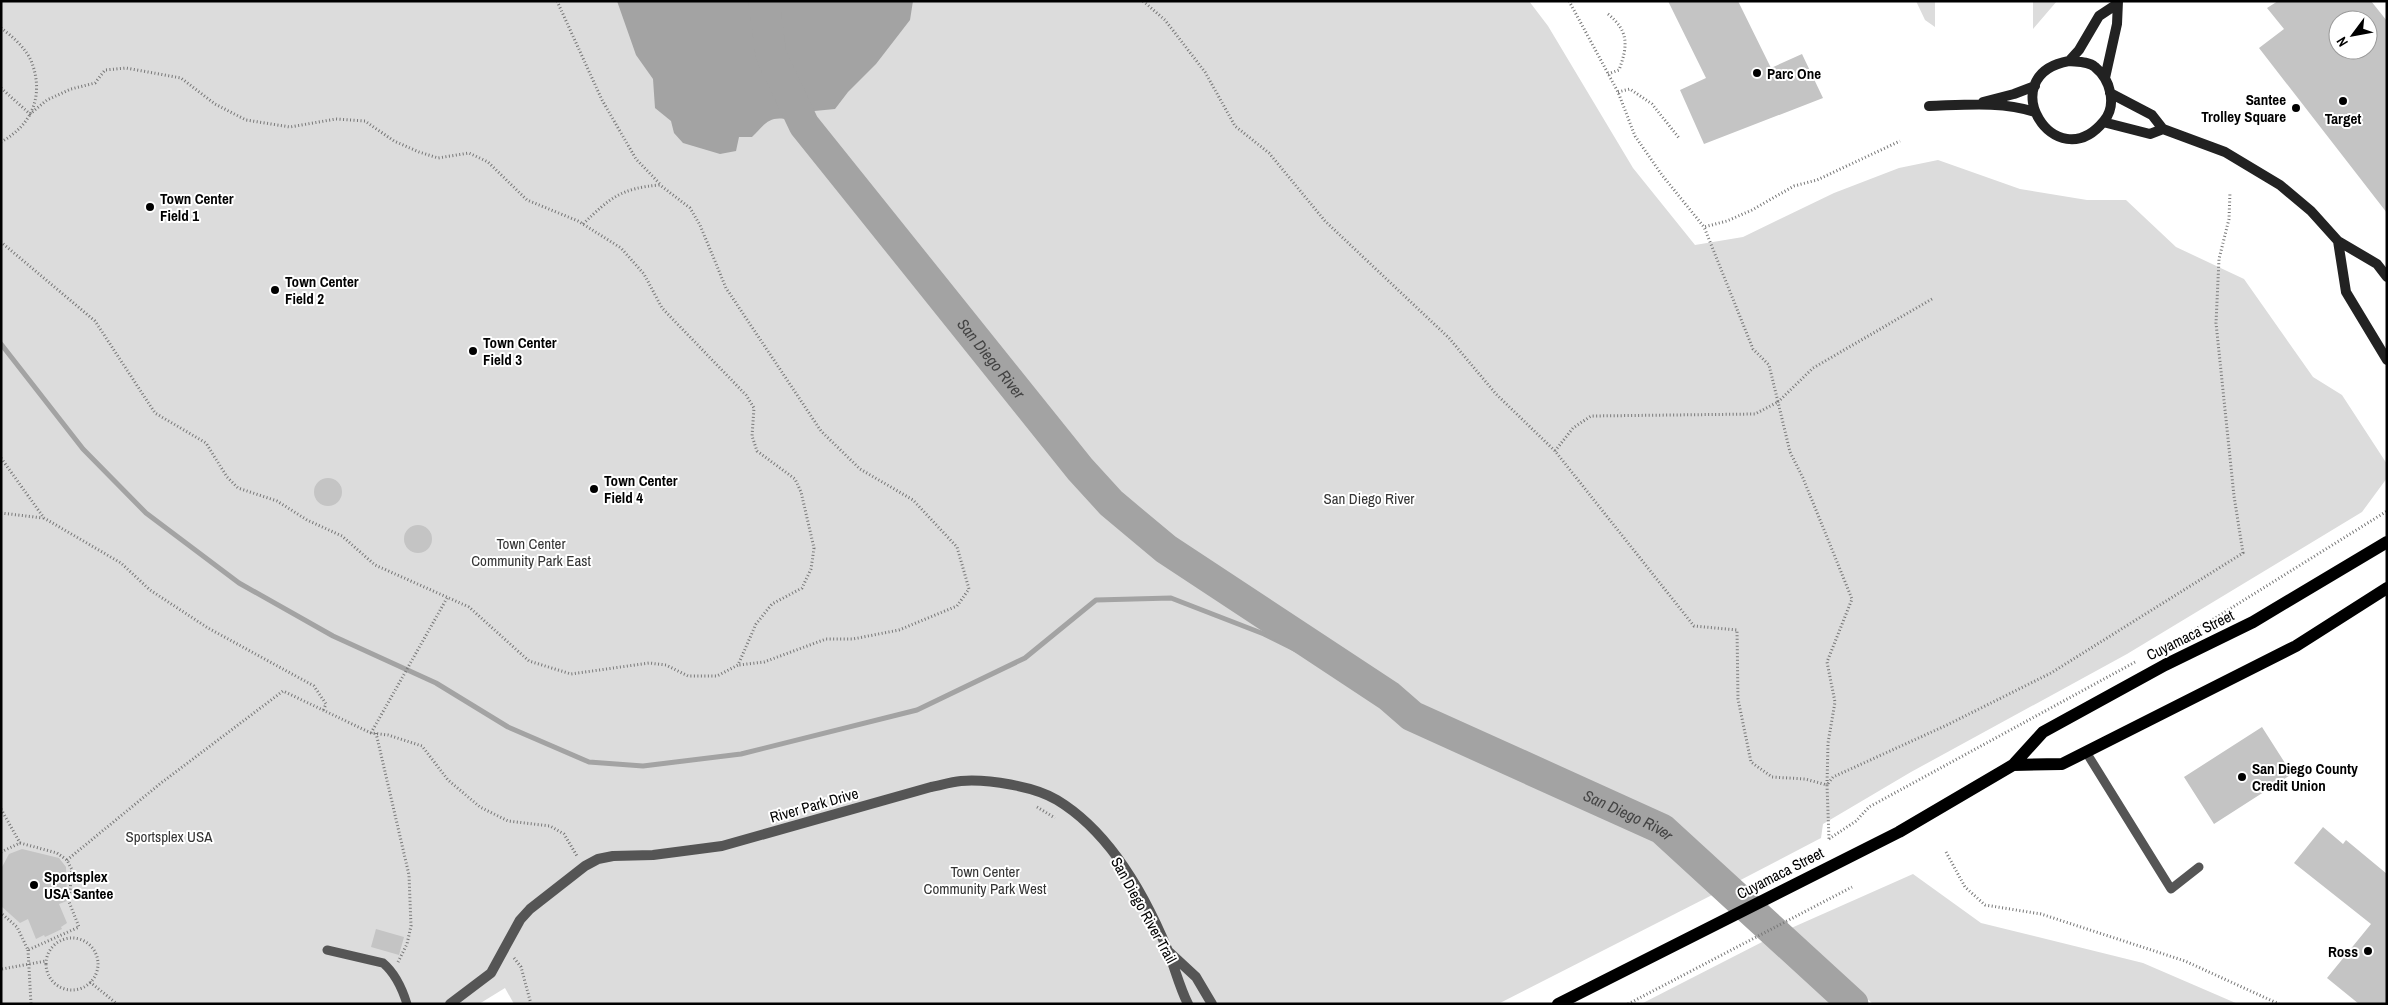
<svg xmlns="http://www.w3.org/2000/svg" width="2388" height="1005" font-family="'Archivo Narrow',sans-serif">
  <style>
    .green { fill: #dcdcdc }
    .water { fill: #a3a3a3 }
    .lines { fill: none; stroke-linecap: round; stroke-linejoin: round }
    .stream { stroke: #a3a3a3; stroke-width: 5 }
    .river { stroke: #a3a3a3; stroke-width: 31 }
    .building { fill: #c4c4c4; fill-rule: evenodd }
    .path { stroke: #777; stroke-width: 3; stroke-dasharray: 1 2.5; stroke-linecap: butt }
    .lane { stroke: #555; stroke-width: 9 }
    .street { stroke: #555; stroke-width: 10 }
    .secondary { stroke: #222; stroke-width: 10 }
    .primary { stroke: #000; stroke-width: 12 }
    .poi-dot { fill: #000; stroke: #fff; stroke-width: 2 }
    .labels { text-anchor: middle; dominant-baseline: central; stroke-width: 4; stroke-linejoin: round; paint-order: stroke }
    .poi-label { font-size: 15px; font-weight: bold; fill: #000; stroke: #fff; text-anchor: start }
    .park-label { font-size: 15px; fill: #333; stroke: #fff }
    .street-label { font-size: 15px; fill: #000; stroke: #fff }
    .water-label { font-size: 16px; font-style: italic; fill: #444; stroke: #fff }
  </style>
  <rect width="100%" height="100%" fill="#fff"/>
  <path class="green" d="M 1,1 L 1529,1 L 1548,26 L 1633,168 L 1695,245 L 1743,237 L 1834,193 L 1899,168 L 1938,160 L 2020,189 L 2087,200 L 2126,200 L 2176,247 L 2244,279 L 2313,377 L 2342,395 L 2387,464 L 2387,478 L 2362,512 L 2127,654 L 1911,772 L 1823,824 L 1821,838 L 1729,886 L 1726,884 L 1714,891 L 1716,893 L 1498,1004 L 514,1004 L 505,988 L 479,1004 L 1,1004 Z
    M 1916,1 L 1935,1 L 1935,27 L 1925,20 Z
    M 2033,1 L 2057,1 L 2033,29 Z
    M 1913,874 L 1981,923 L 2143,963 L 2238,1004 L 1873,1004 L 1789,929 Z
    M 1768,939 L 1839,1004 L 1641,1004 Z"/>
  <path class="water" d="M 617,1 L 913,1 L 910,20 L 876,64 L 848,92 L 835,109 L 804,112 L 791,120 C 769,115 767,122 752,137 L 739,137 L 736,151 L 720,154 L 683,143 L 674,133 L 671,121 L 655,108 L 653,79 L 636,55 Z"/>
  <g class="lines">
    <path class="stream" d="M 1,344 L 83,449 L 146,513 L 239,583 L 333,636 L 436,683 L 508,727 L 589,762 L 643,766 L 741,754 L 917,710 L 1025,658 L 1096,600 L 1171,598 L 1264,634 L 1389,696"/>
    <path class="river" id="s1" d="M 764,1 L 771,55 L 804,125 L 1080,469 L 1111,503 L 1166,549 L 1389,696 L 1412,716 L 1662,829 L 1853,1004"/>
  </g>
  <path class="building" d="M 1668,1 L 1738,1 L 1771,68 L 1802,54 L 1823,98 L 1704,144 L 1680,90 L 1706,78 Z
    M 2278,1 L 2371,1 L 2387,21 L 2387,213 L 2259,48 L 2284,29 L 2267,8 ZM 2338,20 L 2368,20 L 2368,50 L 2338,50 Z
    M314 492a14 14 0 1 1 28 0a14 14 0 1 1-28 0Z
    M404 539a14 14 0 1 1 28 0a14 14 0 1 1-28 0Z
    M 2262,727 L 2292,774 L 2214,824 L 2184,777 Z
    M 2323,827 L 2343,844 L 2346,840 L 2387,874 L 2387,1004 L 2359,1004 L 2327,978 L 2371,924 L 2294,863 Z
    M 22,849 L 59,858 L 66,867 L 67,901 L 59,904 L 67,923 L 61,927 L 62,929 L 45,937 L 44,935 L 36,939 L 28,919 L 20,923 L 1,906 L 1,869 L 9,854 Z
    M 376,929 L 404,937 L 399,955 L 371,947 Z"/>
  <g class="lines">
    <path class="path" d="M 557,1 L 602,100 L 636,159 L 660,184
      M 1143,1 L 1165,20 L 1205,72 L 1235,126 L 1269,153 L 1325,221 L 1449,338 L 1496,394 L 1555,451 L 1694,626 L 1737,630 L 1738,699 L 1751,762 L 1772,777 L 1805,779 L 1827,785 L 1829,839
      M 1569,1 L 1618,92 L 1635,136 L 1662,175 L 1704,227 L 1727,221 L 1752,210 L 1794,186 L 1817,180 L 1900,141
      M 1608,14 C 1629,31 1628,46 1619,70 L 1608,74
      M 1,28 C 12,36 27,49 32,63 C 44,96 32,125 1,142
      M 1,88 L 30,114 L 47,100 L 71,89 L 95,83 L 105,70 L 126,68 L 181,78 L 215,104 L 246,120 L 290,127 L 336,119 L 365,121 L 394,141 L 419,152 L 438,158 L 469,153 L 488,162 L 527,200 L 578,221 L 621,248 L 644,274 L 662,308 L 746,395 L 754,408 L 752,436 L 757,451 L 795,479 L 801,492 L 814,548 L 811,569 L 802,588 L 772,604 L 756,624 L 738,665 L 717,676 L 688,676 L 666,665 L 649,663 L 571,674 L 529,661 L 469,607 L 375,565 L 342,536 L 307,520 L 277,501 L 238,488 L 227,477 L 206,443 L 155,413 L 95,321 L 1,242
      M 1618,92 L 1630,89 L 1652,104 L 1679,138
      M 583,224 C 610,198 621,188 660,185 L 690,208 L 700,225 L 726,288 L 821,431 L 860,469 L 913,500 L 957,547 L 969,589 L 957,606 L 899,630 L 853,639 L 826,639 L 764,662 L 739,665
      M 1932,299 L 1813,368 L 1778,402 L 1790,452 L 1803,478 L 1852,599 L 1827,662 L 1835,702 L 1828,743 L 1827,785 L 1833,777 L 1947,725 L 2051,673 L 2243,553 L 2234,496 L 2216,323 L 2219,259 L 2229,219 L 2230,192
      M 1555,451 L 1573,428 L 1591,416 L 1755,414 L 1778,402 L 1769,365 L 1753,349 L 1704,227
      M 1,458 L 44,518 L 121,563 L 150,590 L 208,628 L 314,686 L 326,704 L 323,711
      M 1,513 L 43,518
      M 2158,650 L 2212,620 L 2387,511
      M 371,733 L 447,598
      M 376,733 L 409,875 L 411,926 L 407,944 L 398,962
      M 1037,807 L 1055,818
      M 1,809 L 20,843
      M 1829,839 L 1856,821 L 1869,807 L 2137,661
      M 1,852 L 20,843 L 57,853 L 67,860 L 72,870 L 69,902 L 79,927 L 28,950 L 17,927 L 1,913
      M 1946,852 L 1965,887 L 1985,905 L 2041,914 L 2185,961 L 2279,1004
      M 67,860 L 161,783 L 283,691 L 371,733 L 388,735 L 422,746 L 448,780 L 480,807 L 508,821 L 550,826 L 564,834 L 577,856
      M46 964a26 26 0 1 1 52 0a26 26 0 1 1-52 0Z
      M 28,950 L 31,1004
      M 514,958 L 521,967 L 531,1004
      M 2,969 L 46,961
      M 90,982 L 116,1003
      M 1628,1004 L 1852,887"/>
    <path class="lane" d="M 2086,752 L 2171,889 L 2199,867
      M 327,950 L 383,963 C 395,973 402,988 407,1004"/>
    <path class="street" d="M 1169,952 L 1196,977 L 1212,1004
      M 450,1004 L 491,973 L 520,920 L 530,909 L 585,866 L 598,859 L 613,856 L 653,855 L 722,846 L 931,787 C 941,785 951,782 961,781 C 988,779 1034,786 1057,800 C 1110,832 1145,895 1168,951 C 1175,968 1179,986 1188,1004"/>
    <path class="secondary" d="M 2069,61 C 2077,62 2088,61 2095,67 C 2111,80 2117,105 2104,121 C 2055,181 1991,75 2069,61 Z
      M 2069,61 L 2079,50 L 2099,16 L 2117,4
      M 2105,78 L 2117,24 L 2118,1
      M 2110,93 L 2152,115 L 2163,129 L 2225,152 L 2280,185 L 2311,211 L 2338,241 L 2377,264 L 2387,277
      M 1983,102 L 2014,94 L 2035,86
      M 1929,106 C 1964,105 2001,101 2035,112
      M 2103,122 L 2150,134 L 2163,129
      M 2338,241 L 2346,292 L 2387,360"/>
    <path class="primary" d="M 2013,765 L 2062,764 L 2296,646 L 2387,588
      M 1558,1004 L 1899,832 L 2013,765 L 2043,732 L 2165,665 L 2253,622 L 2387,542"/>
  </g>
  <g class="poi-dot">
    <circle cx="1757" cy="73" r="5"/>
    <circle cx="2343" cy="101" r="5"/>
    <circle cx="2296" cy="108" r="5"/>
    <circle cx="150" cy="207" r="5"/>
    <circle cx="275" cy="290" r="5"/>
    <circle cx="473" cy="351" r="5"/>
    <circle cx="594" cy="489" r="5"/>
    <circle cx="2242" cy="777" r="5"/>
    <circle cx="34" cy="885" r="5"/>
    <circle cx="2368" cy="951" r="5"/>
  </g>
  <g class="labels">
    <g class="poi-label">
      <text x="1767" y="73">Parc One</text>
      <text x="2286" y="99" text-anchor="end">Santee<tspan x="2286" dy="17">Trolley Square</tspan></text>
      <text x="2343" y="118" text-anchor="middle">Target</text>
      <text x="160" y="198">Town Center<tspan x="160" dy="17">Field 1</tspan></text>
      <text x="285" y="281">Town Center<tspan x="285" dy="17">Field 2</tspan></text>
      <text x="483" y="342">Town Center<tspan x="483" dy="17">Field 3</tspan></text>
      <text x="604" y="480">Town Center<tspan x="604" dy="17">Field 4</tspan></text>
      <text x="2252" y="768">San Diego County<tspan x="2252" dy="17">Credit Union</tspan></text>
      <text x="44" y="876">Sportsplex<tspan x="44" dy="17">USA Santee</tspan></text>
      <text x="2358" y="951" text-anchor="end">Ross</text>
    </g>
    <g class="park-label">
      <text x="1369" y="498">San Diego River</text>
      <text x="531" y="543">Town Center<tspan x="531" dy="17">Community Park East</tspan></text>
      <text x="169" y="836">Sportsplex USA</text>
      <text x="985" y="871">Town Center<tspan x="985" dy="17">Community Park West</tspan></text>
    </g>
    <g class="street-label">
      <text transform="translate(2190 635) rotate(-26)">Cuyamaca Street</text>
      <text transform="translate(814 805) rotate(-16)">River Park Drive</text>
      <text transform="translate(1780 873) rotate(-27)">Cuyamaca Street</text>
      <text transform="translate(1144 910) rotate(61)">San Diego River Trail</text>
    </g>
    <g class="water-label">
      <text stroke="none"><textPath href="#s1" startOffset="431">San Diego River</textPath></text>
      <text stroke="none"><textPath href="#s1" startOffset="1226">San Diego River</textPath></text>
    </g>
  </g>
  <rect width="2388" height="1005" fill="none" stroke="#000000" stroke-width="5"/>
  <g transform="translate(2353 35) rotate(238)"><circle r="24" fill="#ffffff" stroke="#999999"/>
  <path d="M0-4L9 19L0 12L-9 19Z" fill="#000000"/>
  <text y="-8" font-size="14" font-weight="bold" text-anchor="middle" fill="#000000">N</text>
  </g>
</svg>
